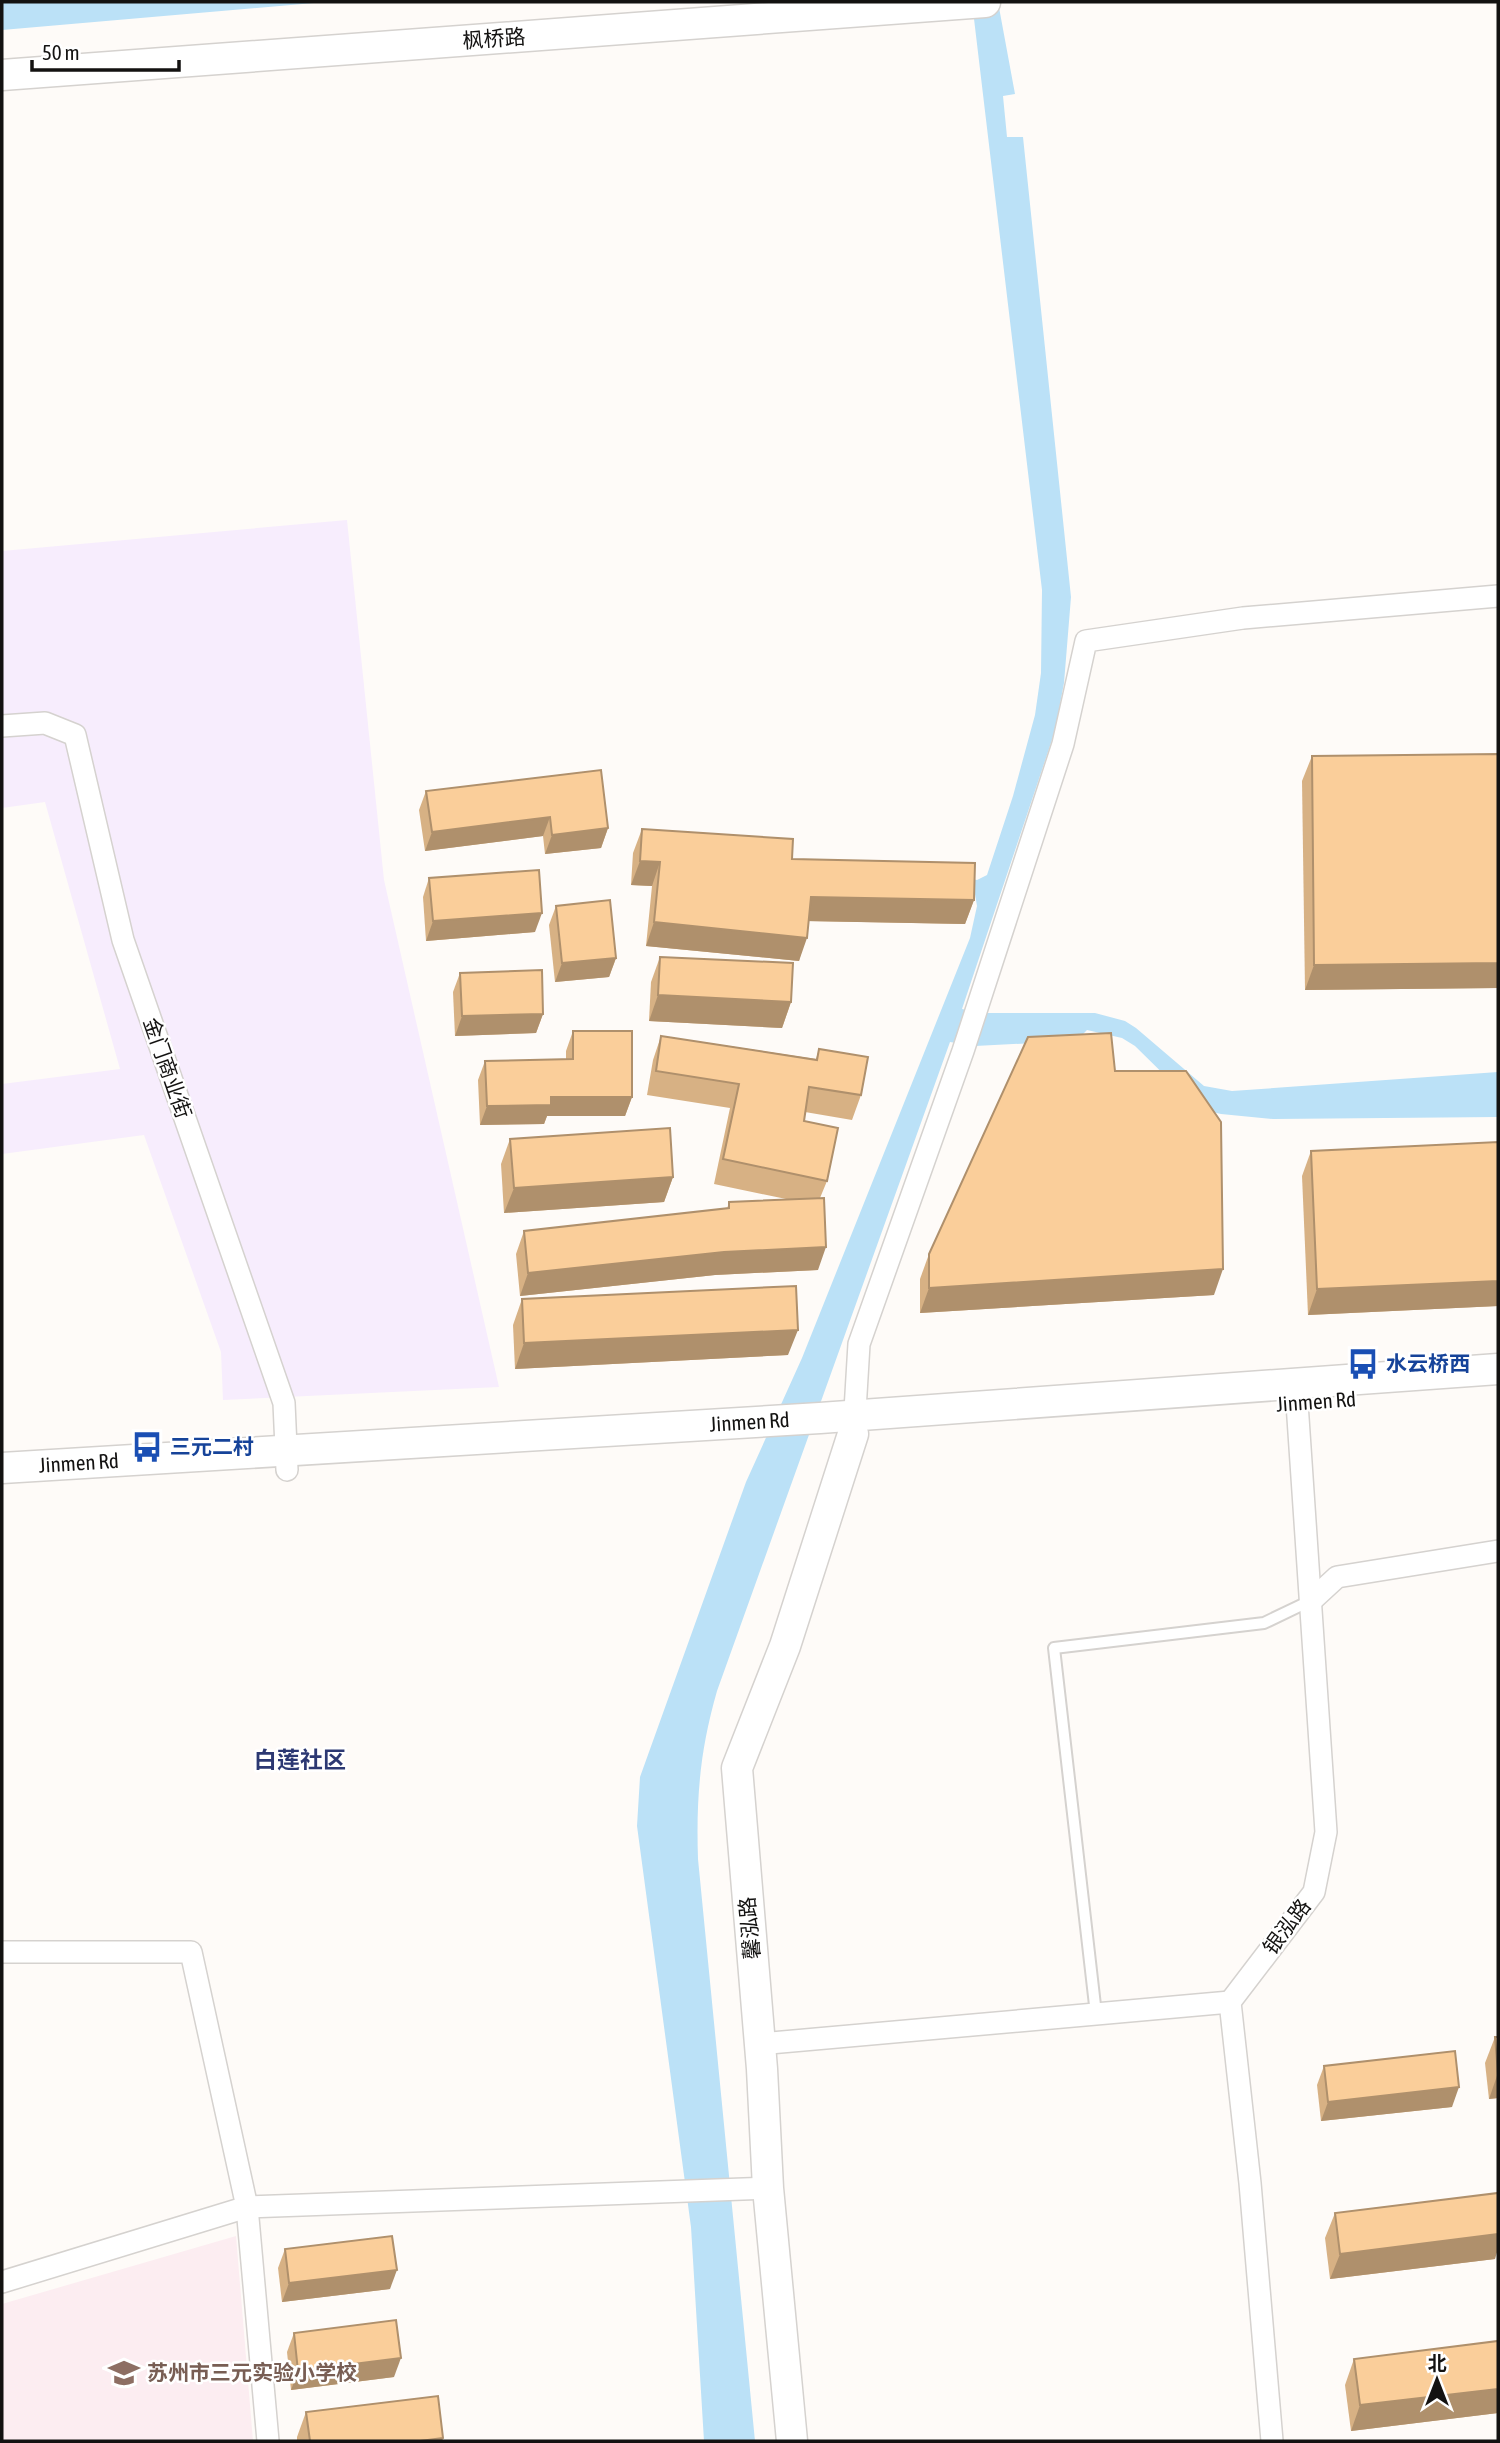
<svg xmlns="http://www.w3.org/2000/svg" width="1500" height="2443" font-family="'Asap Condensed','Noto Sans SC',sans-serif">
  <rect width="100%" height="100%" fill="#fefbf8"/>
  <path fill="#f7edfd" d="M 347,520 L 384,880 L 499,1387 L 223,1400 L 221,1352 L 144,1135 L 2,1154 L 2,1084 L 120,1069 L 45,802 L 2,808 L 2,551 Z"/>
  <path fill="#fcedf1" d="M 236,2236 L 253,2441 L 2,2441 L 2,2304 Z"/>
  <g fill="#bbe1f7">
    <path d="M 2,2 L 325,2 L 2,30 Z"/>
    <path d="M 972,2 L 998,2 L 1015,94 L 1003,96 L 1007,137 L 1023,137 L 1071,597 L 1064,683 L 1055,731 L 962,1009 L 982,1013 L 1095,1013 L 1125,1021 L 1136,1028 L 1204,1086 L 1232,1091 L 1498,1072 L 1498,1117 L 1273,1119 L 1221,1114 L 1199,1109 L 1135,1046 L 1122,1038 L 1087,1030 L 1076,1041 L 975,1046 L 950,1042 L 717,1691 C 700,1750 696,1798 698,1859 L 755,2441 L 704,2441 L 691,2227 L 637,1826 L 640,1777 L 746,1482 L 802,1358 L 970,938 L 977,906 L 974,888 L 906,865 L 977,880 L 987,875 L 1013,796 L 1035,715 L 1041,673 L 1042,590 Z"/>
  </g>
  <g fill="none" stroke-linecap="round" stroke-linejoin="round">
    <defs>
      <path id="lane" d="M 1096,2014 L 1054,1648 L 1264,1623 L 1312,1600"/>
      <g id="street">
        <path d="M 2,726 L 45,723 L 75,735 L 123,940 L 284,1403 L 287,1470"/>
        <path d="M 854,1427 L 859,1344 L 963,1051 L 1063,744 L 1086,641 L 1243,618 L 1498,596"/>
        <path d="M 1312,1600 L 1337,1577 L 1498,1551"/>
        <path d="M 2,1952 L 191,1952 L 247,2207 L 268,2441"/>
        <path d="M 760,2044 L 1230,2002"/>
        <path d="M 2,2282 L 247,2207 L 768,2188"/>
        <path d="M 1272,2441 L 1250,2183 L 1230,2002 L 1314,1892 L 1326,1832 L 1297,1403"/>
      </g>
      <g id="secondary">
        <path d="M 2,75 L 985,2"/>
        <path id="s1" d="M 2,1468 L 820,1418 L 1498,1369"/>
        <path d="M 792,2441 L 768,2188 L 762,2069 L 737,1768 L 785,1646 L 853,1434"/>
      </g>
    </defs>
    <use href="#lane" stroke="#d5d2cf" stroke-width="14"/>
    <use href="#street" stroke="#d5d2cf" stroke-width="24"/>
    <use href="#secondary" stroke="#d5d2cf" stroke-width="33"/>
    <use href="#lane" stroke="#fff" stroke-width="10"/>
    <use href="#street" stroke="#fff" stroke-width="21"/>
    <use href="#secondary" stroke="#fff" stroke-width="30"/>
  </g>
  <g fill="#d7b184">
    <path d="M 1498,754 L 1498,988 L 1305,990 L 1302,781 L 1312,756 Z"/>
    <path d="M 426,791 L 608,828 L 601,848 L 545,854 L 543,836 L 425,851 L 419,810 Z"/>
    <path d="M 642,829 L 792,859 L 974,900 L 965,924 L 809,921 L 799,961 L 646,946 L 652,886 L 631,885 L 633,853 Z"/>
    <path d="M 429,878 L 535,932 L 426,941 L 423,897 Z"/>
    <path d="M 556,906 L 616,958 L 609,977 L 555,982 L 549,925 Z"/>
    <path d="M 660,957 L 791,1002 L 782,1028 L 649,1021 L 651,982 Z"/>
    <path d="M 460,973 L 543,1014 L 536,1033 L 455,1036 L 453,992 Z"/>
    <path d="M 573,1031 L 632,1097 L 625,1116 L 547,1116 L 544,1124 L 480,1125 L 478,1080 L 485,1061 L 566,1059 L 566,1051 Z"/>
    <path d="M 661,1036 L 816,1059 L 819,1049 L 861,1095 L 852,1120 L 805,1112 L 804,1121 L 827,1181 L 820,1198 L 818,1270 L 715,1275 L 520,1296 L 516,1254 L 524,1231 L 727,1209 L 729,1202 L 791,1200 L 714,1184 L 730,1108 L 647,1095 L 653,1060 Z"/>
    <path d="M 1115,1071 L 1214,1295 L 920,1313 L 920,1279 L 929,1254 Z"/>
    <path d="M 510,1139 L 673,1177 L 664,1202 L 504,1213 L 501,1164 Z"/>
    <path d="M 1498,1142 L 1498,1306 L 1308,1315 L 1302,1176 L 1311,1151 Z"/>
    <path d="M 522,1299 L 788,1355 L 515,1369 L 513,1325 Z"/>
    <path d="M 1495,2037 L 1498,2037 L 1498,2098 L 1489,2099 L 1485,2063 Z"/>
    <path d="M 1324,2066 L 1452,2107 L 1321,2121 L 1317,2085 Z"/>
    <path d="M 1335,2213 L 1495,2259 L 1330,2279 L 1325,2238 Z"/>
    <path d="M 285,2249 L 390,2289 L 282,2302 L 278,2268 Z"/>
    <path d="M 294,2333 L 394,2377 L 291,2390 L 287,2352 Z"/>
    <path d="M 1498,2341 L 1498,2413 L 1351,2431 L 1345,2385 L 1354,2359 Z"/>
    <path d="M 306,2412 L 443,2438 L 442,2441 L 297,2441 L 297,2437 Z"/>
  </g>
  <g fill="#af906c">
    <path d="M 550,817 L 543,836 L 425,851 L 432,832 Z"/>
    <path d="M 608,828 L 601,848 L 545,854 L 552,835 Z"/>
    <path d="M 640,861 L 660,862 L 652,886 L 631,885 Z"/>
    <path d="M 811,897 L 974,900 L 965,924 L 803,921 Z"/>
    <path d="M 542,913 L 535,932 L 426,941 L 433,921 Z"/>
    <path d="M 654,922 L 807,938 L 799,961 L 646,946 Z"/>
    <path d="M 616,958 L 609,977 L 555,982 L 562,963 Z"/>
    <path d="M 1498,963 L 1498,988 L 1305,990 L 1314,965 Z"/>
    <path d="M 658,995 L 791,1002 L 782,1028 L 649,1021 Z"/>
    <path d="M 543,1014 L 536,1033 L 455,1036 L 462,1016 Z"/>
    <path d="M 551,1097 L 632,1097 L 625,1116 L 547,1116 L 544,1124 L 480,1125 L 487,1106 Z"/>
    <path d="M 673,1177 L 664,1202 L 504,1213 L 514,1188 Z"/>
    <path d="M 826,1247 L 818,1270 L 715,1275 L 520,1296 L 528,1273 L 724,1252 Z"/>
    <path d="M 1223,1269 L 1214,1295 L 920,1313 L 929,1288 Z"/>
    <path d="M 1498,1281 L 1498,1306 L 1308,1315 L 1317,1289 Z"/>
    <path d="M 798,1330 L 788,1355 L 515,1369 L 524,1343 Z"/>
    <path d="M 1498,2073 L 1498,2098 L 1489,2099 Z"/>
    <path d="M 1459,2087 L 1452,2107 L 1321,2121 L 1328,2102 Z"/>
    <path d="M 1498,2234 L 1498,2249 L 1495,2259 L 1330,2279 L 1340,2254 Z"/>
    <path d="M 397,2270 L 390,2289 L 282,2302 L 289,2283 Z"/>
    <path d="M 401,2358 L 394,2377 L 291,2390 L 298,2371 Z"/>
    <path d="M 1498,2389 L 1498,2413 L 1351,2431 L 1360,2405 Z"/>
    <path d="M 443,2438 L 442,2441 L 420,2441 Z"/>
  </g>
  <g fill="#face9a" stroke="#af906c" stroke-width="2">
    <path d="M 1498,754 L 1498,963 L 1314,965 L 1312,756 Z"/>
    <path d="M 601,770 L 608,828 L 552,835 L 550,817 L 432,832 L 426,791 Z"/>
    <path d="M 642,829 L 793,839 L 792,859 L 975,863 L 974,900 L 811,897 L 807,938 L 654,922 L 660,862 L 640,861 Z"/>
    <path d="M 539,870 L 542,913 L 433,921 L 429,878 Z"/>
    <path d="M 610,900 L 616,958 L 562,963 L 556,906 Z"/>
    <path d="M 660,957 L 793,963 L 791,1002 L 658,995 Z"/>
    <path d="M 542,970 L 543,1014 L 462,1016 L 460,973 Z"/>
    <path d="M 573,1031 L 632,1031 L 632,1097 L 551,1097 L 551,1105 L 487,1106 L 485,1061 L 573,1059 Z"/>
    <path d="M 1111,1033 L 1115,1071 L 1186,1071 L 1221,1122 L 1223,1269 L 929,1288 L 929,1254 L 1028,1037 Z"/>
    <path d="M 661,1036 L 817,1060 L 819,1049 L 868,1057 L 861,1095 L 809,1087 L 804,1121 L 838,1128 L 827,1181 L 723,1159 L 739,1084 L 656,1071 Z"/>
    <path d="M 670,1128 L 673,1177 L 514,1188 L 510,1139 Z"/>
    <path d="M 1498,1142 L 1498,1281 L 1317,1289 L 1311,1151 Z"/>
    <path d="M 824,1198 L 826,1247 L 724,1252 L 528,1273 L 524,1231 L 729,1208 L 729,1202 Z"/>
    <path d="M 796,1286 L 798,1330 L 524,1343 L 522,1299 Z"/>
    <path d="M 1495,2037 L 1498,2037 L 1498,2073 Z"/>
    <path d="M 1455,2051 L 1459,2087 L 1328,2102 L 1324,2066 Z"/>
    <path d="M 1498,2193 L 1498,2234 L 1340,2254 L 1335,2213 Z"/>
    <path d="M 392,2236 L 397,2270 L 289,2283 L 285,2249 Z"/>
    <path d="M 396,2320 L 401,2358 L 298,2371 L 294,2333 Z"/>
    <path d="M 1498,2341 L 1498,2389 L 1360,2405 L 1354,2359 Z"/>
    <path d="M 438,2396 L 443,2438 L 420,2441 L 310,2441 L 306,2412 Z"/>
  </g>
  <defs>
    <symbol id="bus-bare" viewBox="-9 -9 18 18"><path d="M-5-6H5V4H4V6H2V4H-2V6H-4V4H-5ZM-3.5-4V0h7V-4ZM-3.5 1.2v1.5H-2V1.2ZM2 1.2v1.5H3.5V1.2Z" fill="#1a4fb4" stroke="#fff" stroke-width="2.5" paint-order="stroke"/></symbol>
    <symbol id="school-bare" viewBox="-9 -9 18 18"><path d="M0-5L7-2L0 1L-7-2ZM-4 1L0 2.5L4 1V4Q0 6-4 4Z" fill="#8d6e63" stroke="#fff" stroke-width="2.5" paint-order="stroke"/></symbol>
  </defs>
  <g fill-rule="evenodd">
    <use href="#bus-bare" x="1341" y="1342" width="44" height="44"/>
    <use href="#bus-bare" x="125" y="1425" width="44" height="44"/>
    <use href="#school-bare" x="102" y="2351" width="44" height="44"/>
  </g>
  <g text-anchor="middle" stroke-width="5" stroke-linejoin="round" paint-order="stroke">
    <g font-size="21" fill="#131211" stroke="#fff">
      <text transform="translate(494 39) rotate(-4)" y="7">枫桥路</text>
      <text transform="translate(167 1068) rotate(71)" y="7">金门商业街</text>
      <text transform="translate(1316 1402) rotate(-4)" y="7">Jinmen Rd</text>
      <text dy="7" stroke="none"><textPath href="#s1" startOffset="749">Jinmen Rd</textPath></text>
      <text dy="7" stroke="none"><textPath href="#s1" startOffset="77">Jinmen Rd</textPath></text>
      <text transform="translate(1287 1927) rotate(-53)" y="7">银泓路</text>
      <text transform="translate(750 1928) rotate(-95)" y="7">馨泓路</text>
    </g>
    <g font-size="21" font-weight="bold" fill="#164399" stroke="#fff" text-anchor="start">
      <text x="1386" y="1371">水云桥西</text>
      <text x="170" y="1454">三元二村</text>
    </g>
    <g font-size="21" font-weight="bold" fill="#785e54" stroke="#fff" text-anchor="start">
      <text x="147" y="2380">苏州市三元实验小学校</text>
    </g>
    <g font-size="23" font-weight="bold" fill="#2c3872" stroke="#fff">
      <text x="300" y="1768">白莲社区</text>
    </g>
  </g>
  <rect width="1500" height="2443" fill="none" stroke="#131211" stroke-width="7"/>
  <g transform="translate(1437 2380)" stroke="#ffffff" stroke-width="5" paint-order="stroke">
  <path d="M0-5L12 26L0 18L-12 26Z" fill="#131211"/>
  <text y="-10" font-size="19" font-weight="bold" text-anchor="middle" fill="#131211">北</text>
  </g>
  <path d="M32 60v10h147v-10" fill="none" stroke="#131211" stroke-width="3.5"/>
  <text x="42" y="60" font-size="21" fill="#131211" stroke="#ffffff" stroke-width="5" paint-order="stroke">50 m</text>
</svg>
